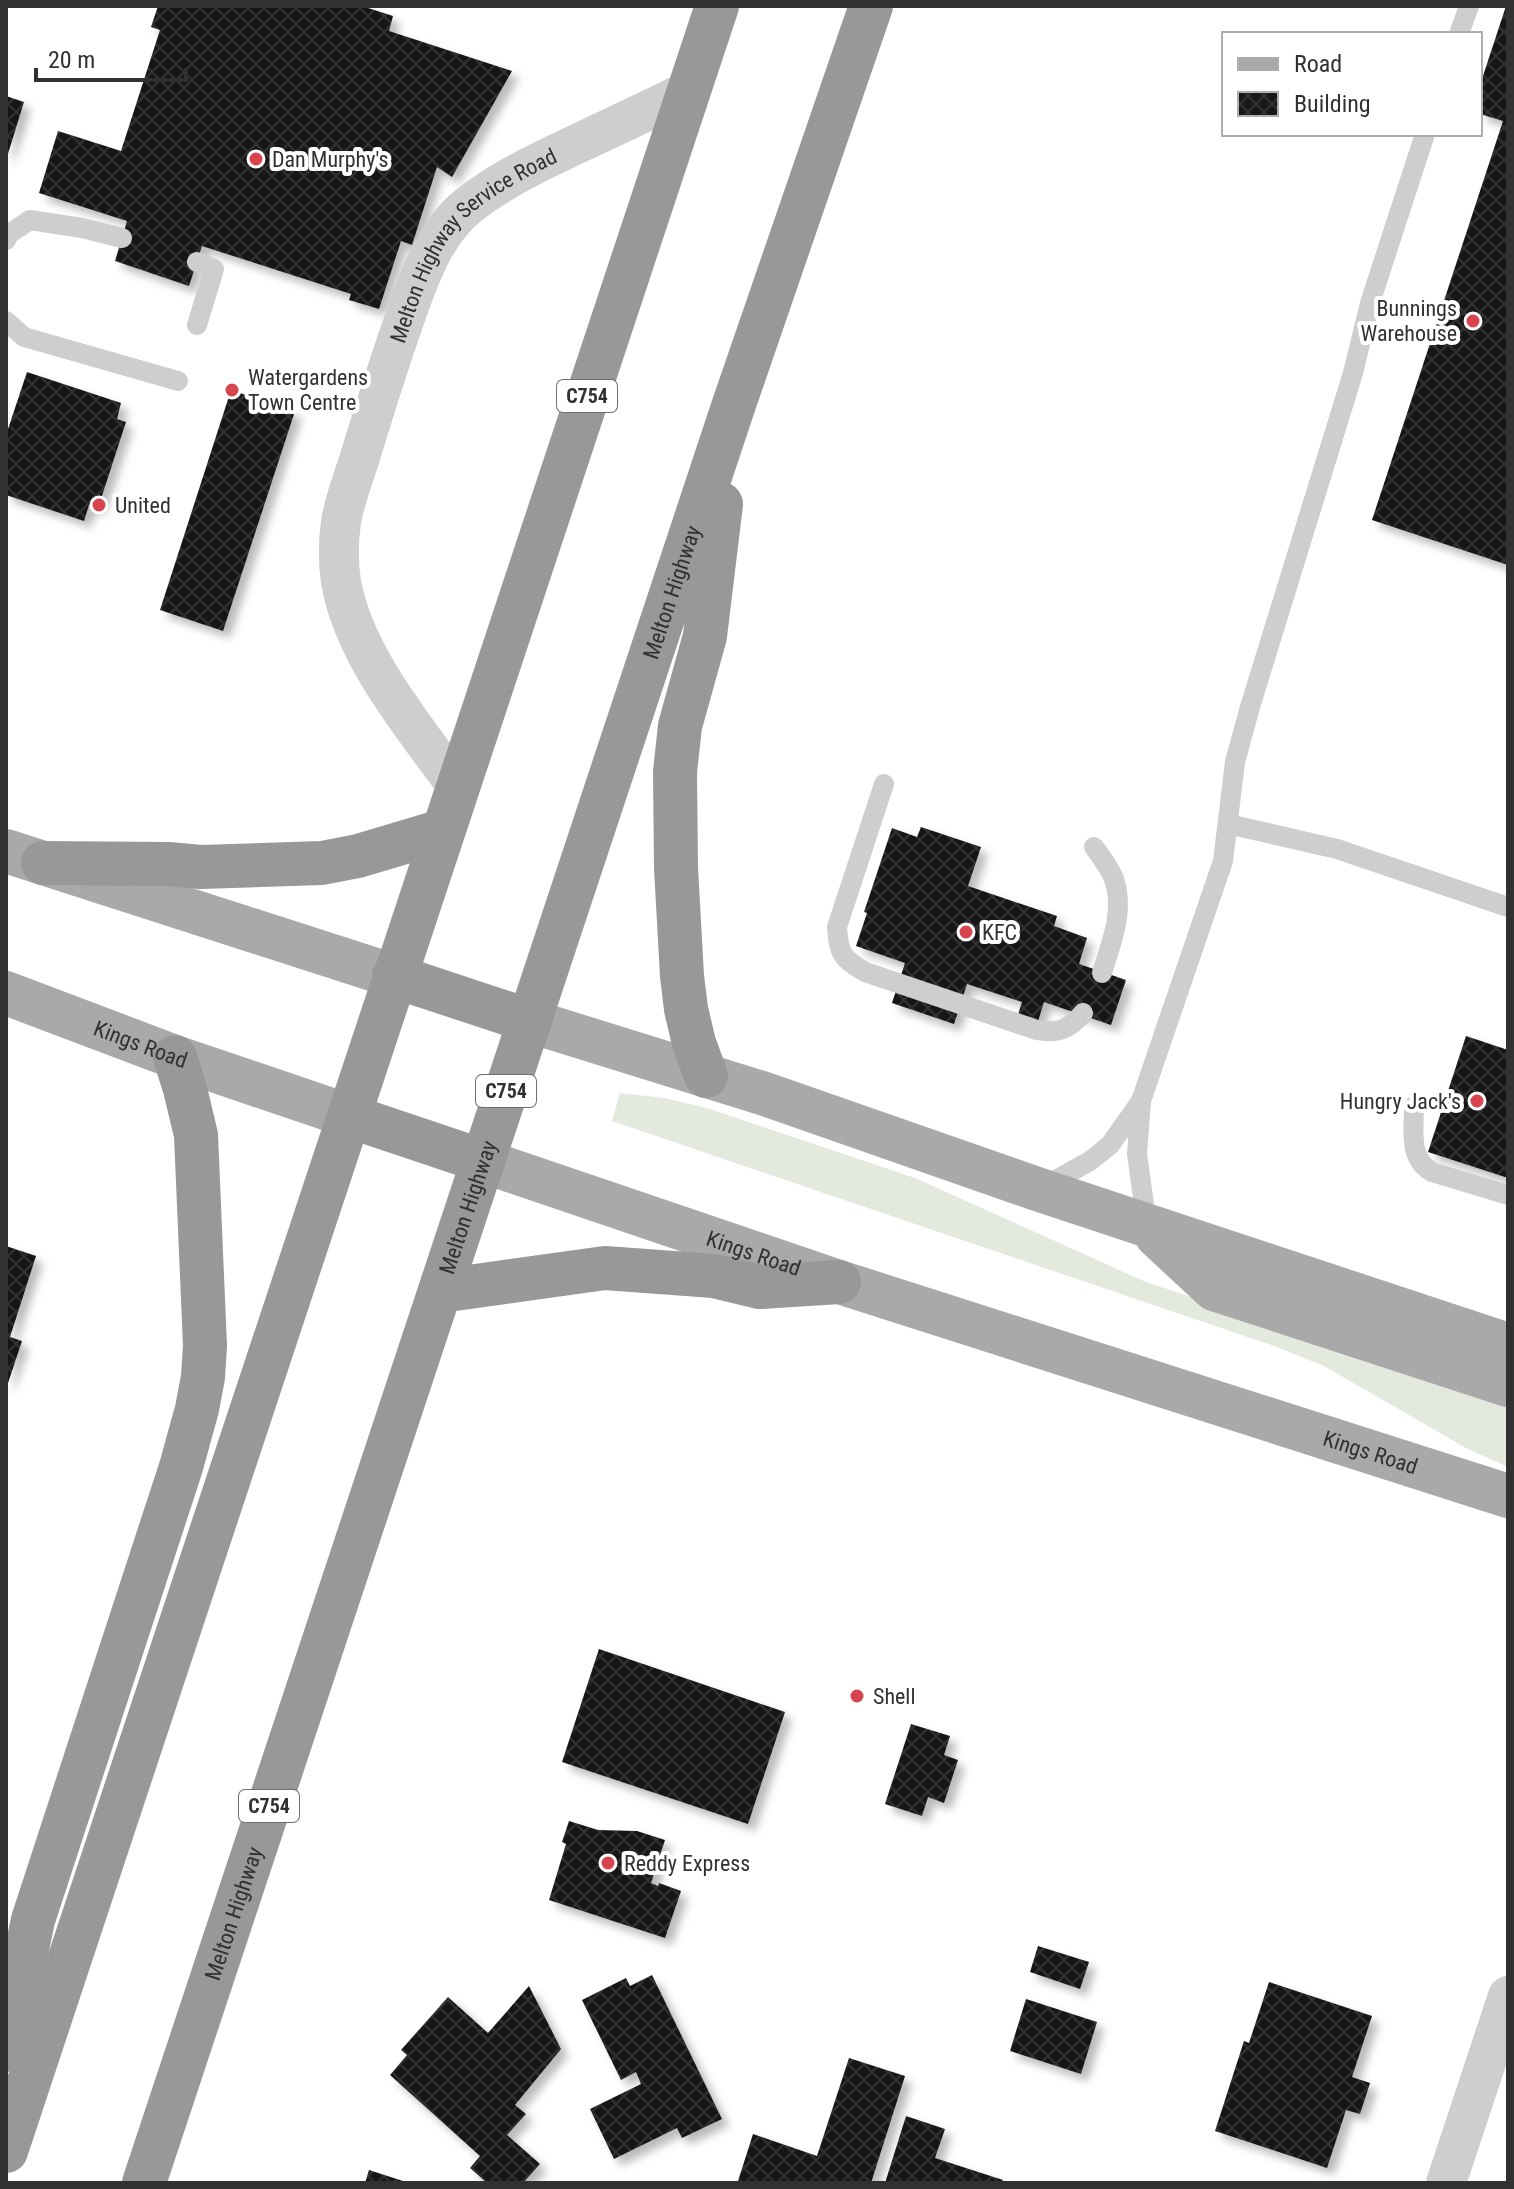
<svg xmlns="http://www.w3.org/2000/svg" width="1514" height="2189" font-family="'Roboto Condensed',sans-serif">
  <defs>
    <pattern id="building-cross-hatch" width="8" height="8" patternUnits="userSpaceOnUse" patternTransform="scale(2)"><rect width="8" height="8" fill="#181818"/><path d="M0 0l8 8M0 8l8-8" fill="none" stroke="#313131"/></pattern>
    <filter id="shadow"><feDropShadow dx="7" dy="7" stdDeviation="4" flood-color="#0004"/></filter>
  </defs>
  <rect width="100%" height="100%" fill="#fff"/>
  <path fill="#e4e9dd" d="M 620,1093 L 664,1098 L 707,1108 L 915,1178 L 1146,1282 L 1508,1401 L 1508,1467 L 1466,1448 L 1324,1366 L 1274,1346 L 612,1121 Z"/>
  <g fill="url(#building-cross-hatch)" filter="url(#shadow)">
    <path d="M 158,6 L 362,6 L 393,16 L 389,31 L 512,71 L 452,177 L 437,167 L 412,245 L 401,241 L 379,309 L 349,300 L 351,294 L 202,246 L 189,286 L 115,261 L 127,221 L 39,193 L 58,131 L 121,151 L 160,30 L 151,27 Z"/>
    <path d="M 1506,6 L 1508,6 L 1508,565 L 1372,520 L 1503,121 L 1480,114 L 1480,85 Z"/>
    <path d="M 6,96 L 24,102 L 7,157 L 6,157 Z"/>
    <path d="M 27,372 L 121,403 L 117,419 L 126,422 L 98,508 L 89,505 L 84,521 L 6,495 L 6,435 Z"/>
    <path d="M 231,390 L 295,411 L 223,631 L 160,610 Z"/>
    <path d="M 921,827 L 981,847 L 968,886 L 1057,916 L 1054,926 L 1087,938 L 1079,964 L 1126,980 L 1111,1025 L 1044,1002 L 1036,1028 L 1016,1021 L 1022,1002 L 967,984 L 954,1024 L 892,1003 L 905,963 L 856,946 L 867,913 L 864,912 L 892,828 L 917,837 Z"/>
    <path d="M 1466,1036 L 1508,1050 L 1508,1178 L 1428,1152 Z"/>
    <path d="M 6,1246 L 36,1256 L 10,1337 L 22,1341 L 7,1386 Z"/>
    <path d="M 599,1649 L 785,1712 L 748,1824 L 562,1762 Z"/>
    <path d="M 911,1724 L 950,1736 L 944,1755 L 958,1760 L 944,1803 L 928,1797 L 922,1816 L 885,1804 Z"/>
    <path d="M 569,1821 L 598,1830 L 637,1831 L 665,1840 L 651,1883 L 658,1886 L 659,1883 L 681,1891 L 665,1938 L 549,1900 L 566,1844 L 562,1842 Z"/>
    <path d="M 1038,1946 L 1089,1962 L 1080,1989 L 1030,1972 Z"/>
    <path d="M 652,1975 L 722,2119 L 682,2138 L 677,2128 L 614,2159 L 590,2109 L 641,2084 L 636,2072 L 621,2080 L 582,2000 L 626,1978 L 630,1986 Z"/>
    <path d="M 1269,1982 L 1372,2016 L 1352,2077 L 1370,2083 L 1360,2114 L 1346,2110 L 1327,2168 L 1215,2131 L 1244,2041 L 1249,2043 Z"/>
    <path d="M 529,1986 L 561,2049 L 515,2105 L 526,2114 L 507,2135 L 540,2164 L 523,2183 L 487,2183 L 470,2168 L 480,2156 L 390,2075 L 407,2055 L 401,2050 L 448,1997 L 488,2033 Z"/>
    <path d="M 1026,1999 L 1097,2022 L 1081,2074 L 1010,2051 Z"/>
    <path d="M 849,2058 L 905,2076 L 871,2183 L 743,2183 L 738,2181 L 753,2134 L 817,2156 Z"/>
    <path d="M 906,2116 L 945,2129 L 935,2158 L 1003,2180 L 1002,2183 L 885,2183 Z"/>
    <path d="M 369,2170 L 406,2182 L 406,2183 L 365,2183 Z"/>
  </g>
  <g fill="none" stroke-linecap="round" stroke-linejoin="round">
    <g stroke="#cecece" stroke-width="20">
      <path d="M 1459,34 L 1469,6"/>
      <path d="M 6,240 L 9,234 L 30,220 L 82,228 L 122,238"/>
      <path d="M 197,262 L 214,269 L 197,325"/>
      <path d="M 6,321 L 24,337 L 178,381"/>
      <path d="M 884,784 L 837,927 C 839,955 842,958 865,972 L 1037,1030 C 1058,1034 1070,1029 1083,1013"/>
      <path d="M 1228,824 L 1337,849 L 1508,907"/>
      <path d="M 1094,847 C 1101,857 1110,868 1114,879 C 1125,911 1111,943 1102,973"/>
      <path d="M 1414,1106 C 1414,1131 1408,1158 1432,1172 L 1508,1195"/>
      <path d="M 1045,1186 L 1090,1161 L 1110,1145 L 1141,1101"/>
      <path d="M 1147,1226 L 1137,1154 L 1141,1101 L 1223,861 L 1235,762 L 1250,707 L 1353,373 L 1370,303 L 1425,134"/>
    </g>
    <g stroke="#cecece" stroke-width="40">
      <path id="s1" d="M 457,786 C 414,727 354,656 341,582 C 338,562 338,543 341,522 C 345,497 356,472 363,447 C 375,408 387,370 400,332 C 415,289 431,235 469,205 C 502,179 541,161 579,143 C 615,126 652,109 688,91"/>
      <path d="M 1446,2183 L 1508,1996"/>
    </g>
    <g stroke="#a9a9a9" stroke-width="44">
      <path d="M 6,851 L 394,976"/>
      <path id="s2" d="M 6,993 L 175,1057 L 349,1116"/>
      <path d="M 530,1021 L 765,1094 L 1037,1189 L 1508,1345"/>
      <path id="s3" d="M 483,1161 L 839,1282 L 1508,1496"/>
      <path d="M 1157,1236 L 1214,1289 L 1508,1385"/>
    </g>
    <g stroke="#989898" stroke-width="44">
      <path d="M 43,863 L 168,864 L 201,867 L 322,863 L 358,856 L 442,831"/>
      <path d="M 394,976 L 530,1021"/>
      <path d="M 706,1076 L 694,1043 L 686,1009 L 682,976 L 676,868 L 675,772 L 680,726 L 705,636 L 721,504"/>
      <path d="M 349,1116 L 483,1161"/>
      <path d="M 440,1291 L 605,1268 L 714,1276 L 760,1287 L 839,1282"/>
      <path d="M 6,2050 L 33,1920 L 181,1467 L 197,1409 L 203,1377 L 205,1346 L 196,1135 L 185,1089 L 175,1057"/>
      <path d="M 6,2151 L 717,6"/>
      <path id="s4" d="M 144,2183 L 732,410 L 871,6"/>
    </g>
  </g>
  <g fill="#d7444e" stroke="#fff" stroke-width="3">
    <circle cx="256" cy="159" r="8"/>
    <circle cx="1473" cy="321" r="8"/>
    <circle cx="232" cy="390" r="8"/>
    <circle cx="99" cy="505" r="8"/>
    <circle cx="966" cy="932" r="8"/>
    <circle cx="1477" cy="1101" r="8"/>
    <circle cx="857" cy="1696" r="8"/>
    <circle cx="608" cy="1863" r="8"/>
  </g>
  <g text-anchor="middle" stroke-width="8" stroke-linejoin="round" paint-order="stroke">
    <g fill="#fff" stroke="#6f6f6f" stroke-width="2">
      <rect x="557" y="380" width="60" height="32" rx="6"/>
      <rect x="476" y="1075" width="60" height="32" rx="6"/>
      <rect x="239" y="1790" width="60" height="32" rx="6"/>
    </g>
    <g font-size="20" font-weight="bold" fill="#313131">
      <text x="587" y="403">C754</text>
      <text x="506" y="1098">C754</text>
      <text x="269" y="1813">C754</text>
    </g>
    <g font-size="22" fill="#313131" stroke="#fff" text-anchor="start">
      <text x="272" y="167">Dan Murphy's</text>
      <text x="1457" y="316" text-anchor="end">Bunnings<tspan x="1457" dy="25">Warehouse</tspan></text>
      <text x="248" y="385">Watergardens<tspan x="248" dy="25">Town Centre</tspan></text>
      <text x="115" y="513">United</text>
      <text x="982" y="940">KFC</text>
      <text x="1461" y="1109" text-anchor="end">Hungry Jack's</text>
      <text x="873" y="1704">Shell</text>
      <text x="624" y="1871">Reddy Express</text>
    </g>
    <g font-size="22" fill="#313131" stroke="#fff">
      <text dy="8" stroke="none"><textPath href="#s1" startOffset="614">Melton Highway Service Road</textPath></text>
      <text dy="8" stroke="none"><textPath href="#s4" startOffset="1676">Melton Highway</textPath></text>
      <text dy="8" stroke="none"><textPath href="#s2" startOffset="144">Kings Road</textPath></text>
      <text dy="8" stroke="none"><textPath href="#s4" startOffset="1028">Melton Highway</textPath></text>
      <text dy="8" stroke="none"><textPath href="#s3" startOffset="286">Kings Road</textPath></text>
      <text dy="8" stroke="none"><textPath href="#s3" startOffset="934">Kings Road</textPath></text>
      <text dy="8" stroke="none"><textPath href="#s4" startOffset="284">Melton Highway</textPath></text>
    </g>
  </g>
  <rect width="1514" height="2189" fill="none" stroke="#313131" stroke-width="16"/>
  <rect x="1222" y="32" width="260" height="104" fill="#ffffff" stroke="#adadad" stroke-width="2"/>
  <rect x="1238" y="58" width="40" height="12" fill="#a9a9a9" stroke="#adadad" stroke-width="2"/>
  <text x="1294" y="72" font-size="24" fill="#313131">Road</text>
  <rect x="1238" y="92" width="40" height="24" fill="url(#building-cross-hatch)" stroke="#adadad" stroke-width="2"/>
  <text x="1294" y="112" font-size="24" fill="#313131">Building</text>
  <path d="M36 68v12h150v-12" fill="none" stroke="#313131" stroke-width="4"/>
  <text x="48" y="68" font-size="24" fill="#313131" stroke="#ffffff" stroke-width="6" paint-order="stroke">20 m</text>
</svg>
